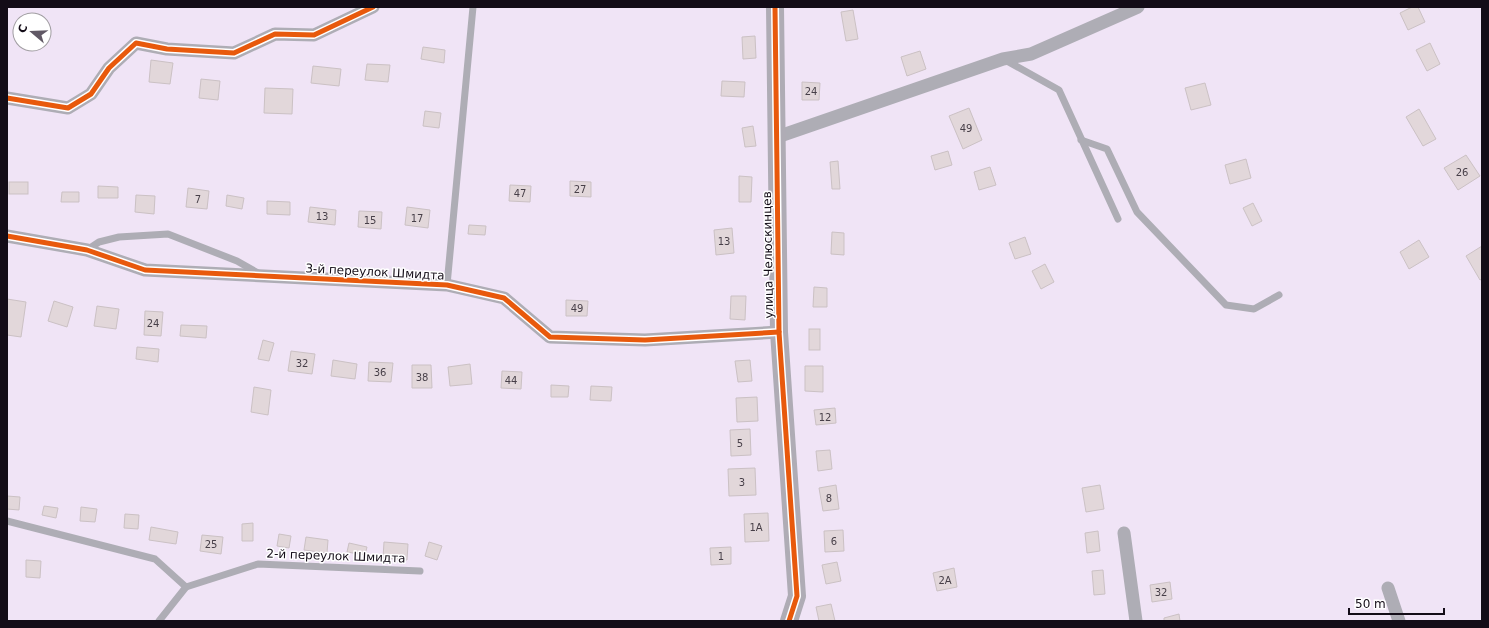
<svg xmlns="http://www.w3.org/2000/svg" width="1489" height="628" font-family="'DejaVu Sans',sans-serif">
  <rect width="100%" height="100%" fill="#f0e4f6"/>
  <g fill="#e2d7da" stroke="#cbc1c4">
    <path d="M 1412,7 L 1418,7 L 1425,22 L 1408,30 L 1400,13 Z"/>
    <path d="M 853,10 L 858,39 L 846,41 L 841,12 Z"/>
    <path d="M 755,36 L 756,58 L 743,59 L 742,37 Z"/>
    <path d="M 1430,43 L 1440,64 L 1427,71 L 1416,50 Z"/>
    <path d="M 423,47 L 445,50 L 444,63 L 421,59 Z"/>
    <path d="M 920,51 L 926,69 L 907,76 L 901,57 Z"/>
    <path d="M 151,60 L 173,63 L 170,84 L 149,82 Z"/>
    <path d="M 367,64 L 390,65 L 388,82 L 365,80 Z"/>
    <path d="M 313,66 L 341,69 L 339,86 L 311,83 Z"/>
    <path d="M 201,79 L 220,81 L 218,100 L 199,98 Z"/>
    <path d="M 722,81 L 745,82 L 744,97 L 721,96 Z"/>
    <path d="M 802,82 L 820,83 L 819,100 L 802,100 Z"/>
    <path d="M 1205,83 L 1211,105 L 1191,110 L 1185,88 Z"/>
    <path d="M 265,88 L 293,89 L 292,114 L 264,113 Z"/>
    <path d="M 969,108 L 982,140 L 963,149 L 949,116 Z"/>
    <path d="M 1419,109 L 1436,139 L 1423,146 L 1406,117 Z"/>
    <path d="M 425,111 L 441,113 L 439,128 L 423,126 Z"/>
    <path d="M 753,126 L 756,146 L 745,147 L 742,128 Z"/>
    <path d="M 948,151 L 952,165 L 935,170 L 931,156 Z"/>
    <path d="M 1466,155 L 1480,176 L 1458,190 L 1444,168 Z"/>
    <path d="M 1246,159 L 1251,178 L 1230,184 L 1225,165 Z"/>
    <path d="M 838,161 L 840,189 L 832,189 L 830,162 Z"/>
    <path d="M 990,167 L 996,185 L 979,190 L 974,172 Z"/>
    <path d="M 739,176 L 752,177 L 751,202 L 739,202 Z"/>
    <path d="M 570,181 L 591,182 L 591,197 L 570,196 Z"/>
    <rect x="9" y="182" width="19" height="12"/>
    <path d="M 510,185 L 531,186 L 530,202 L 509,201 Z"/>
    <path d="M 98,186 L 118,187 L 118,198 L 98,198 Z"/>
    <path d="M 188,188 L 209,191 L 207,209 L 186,207 Z"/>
    <path d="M 62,192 L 79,192 L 79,202 L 61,202 Z"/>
    <path d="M 136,195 L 155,196 L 154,214 L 135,212 Z"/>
    <path d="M 227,195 L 244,198 L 242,209 L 226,206 Z"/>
    <path d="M 267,201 L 290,202 L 290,215 L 267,214 Z"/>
    <path d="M 1253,203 L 1262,221 L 1252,226 L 1243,208 Z"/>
    <path d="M 310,207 L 336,210 L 335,225 L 308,222 Z"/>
    <path d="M 407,207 L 430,210 L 428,228 L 405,225 Z"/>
    <path d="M 359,211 L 382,212 L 381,229 L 358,227 Z"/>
    <path d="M 469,225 L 486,226 L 485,235 L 468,234 Z"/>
    <path d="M 732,228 L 734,253 L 716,255 L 714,230 Z"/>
    <path d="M 832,232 L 844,233 L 844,255 L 831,254 Z"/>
    <path d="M 1025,237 L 1031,254 L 1015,259 L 1009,243 Z"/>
    <path d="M 1419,240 L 1429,257 L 1409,269 L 1400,252 Z"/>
    <path d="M 1482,246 L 1482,279 L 1480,280 L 1466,256 Z"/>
    <path d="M 1045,264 L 1054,282 L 1041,289 L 1032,271 Z"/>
    <path d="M 814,287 L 827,288 L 827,307 L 813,307 Z"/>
    <path d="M 731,296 L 746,296 L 745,320 L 730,319 Z"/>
    <path d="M 7,299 L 26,302 L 21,337 L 7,335 Z"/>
    <path d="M 566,300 L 588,301 L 587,316 L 566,316 Z"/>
    <path d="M 54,301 L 73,307 L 67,327 L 48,321 Z"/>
    <path d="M 97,306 L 119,309 L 116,329 L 94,326 Z"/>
    <path d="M 145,311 L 163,312 L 161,336 L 144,335 Z"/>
    <path d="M 181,325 L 207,326 L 206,338 L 180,336 Z"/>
    <rect x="809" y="329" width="11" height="21"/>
    <path d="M 263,340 L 274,343 L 269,361 L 258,359 Z"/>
    <path d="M 137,347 L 159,349 L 158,362 L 136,359 Z"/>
    <path d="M 291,351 L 315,354 L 312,374 L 288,371 Z"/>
    <path d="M 333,360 L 357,364 L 355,379 L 331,376 Z"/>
    <path d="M 750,360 L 752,381 L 738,382 L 735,361 Z"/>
    <path d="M 369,362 L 393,363 L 391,382 L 368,381 Z"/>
    <path d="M 470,364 L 472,384 L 450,386 L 448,367 Z"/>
    <path d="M 412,365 L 431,365 L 432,388 L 412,388 Z"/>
    <path d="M 805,366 L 823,366 L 823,392 L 805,391 Z"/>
    <path d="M 502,371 L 522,372 L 521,389 L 501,388 Z"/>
    <path d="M 551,385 L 569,386 L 568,397 L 551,397 Z"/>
    <path d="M 591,386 L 612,387 L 611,401 L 590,400 Z"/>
    <path d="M 254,387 L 271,390 L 268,415 L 251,412 Z"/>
    <path d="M 757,397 L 758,421 L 737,422 L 736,398 Z"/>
    <path d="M 835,408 L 836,423 L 816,425 L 814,410 Z"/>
    <path d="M 750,429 L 751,455 L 731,456 L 730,430 Z"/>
    <path d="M 830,450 L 832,469 L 818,471 L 816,451 Z"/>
    <path d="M 755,468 L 756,495 L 729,496 L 728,469 Z"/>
    <path d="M 836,485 L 839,509 L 823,511 L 819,488 Z"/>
    <path d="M 1100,485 L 1104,509 L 1086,512 L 1082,488 Z"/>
    <path d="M 7,496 L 20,497 L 19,510 L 7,509 Z"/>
    <path d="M 44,506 L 58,508 L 56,518 L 42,515 Z"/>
    <path d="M 81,507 L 97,509 L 95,522 L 80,521 Z"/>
    <path d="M 768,513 L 769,541 L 745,542 L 744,514 Z"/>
    <path d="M 125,514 L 139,515 L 138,529 L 124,528 Z"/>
    <path d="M 253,523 L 253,541 L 242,541 L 242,524 Z"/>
    <path d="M 151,527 L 178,532 L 176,544 L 149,540 Z"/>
    <path d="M 843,530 L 844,551 L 825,552 L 824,531 Z"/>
    <path d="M 1098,531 L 1100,551 L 1087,553 L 1085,533 Z"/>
    <path d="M 279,534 L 291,536 L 289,548 L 277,546 Z"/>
    <path d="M 202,535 L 223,537 L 221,554 L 200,551 Z"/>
    <path d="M 306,537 L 328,540 L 327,553 L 304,550 Z"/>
    <path d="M 384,542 L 408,544 L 407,560 L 383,558 Z"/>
    <path d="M 429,542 L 442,546 L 437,560 L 425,556 Z"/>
    <path d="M 349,543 L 367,547 L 365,555 L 347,552 Z"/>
    <path d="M 731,547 L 731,564 L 711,565 L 710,548 Z"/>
    <path d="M 26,560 L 41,561 L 40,578 L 26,577 Z"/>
    <path d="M 837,562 L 841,581 L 826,584 L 822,565 Z"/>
    <path d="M 954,568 L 957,587 L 937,591 L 933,573 Z"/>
    <path d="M 1103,570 L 1105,594 L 1094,595 L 1092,571 Z"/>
    <path d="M 1170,582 L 1172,599 L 1152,602 L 1150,585 Z"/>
    <path d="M 831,604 L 835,621 L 819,621 L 816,607 Z"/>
    <path d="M 1179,614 L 1180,621 L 1164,621 L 1164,618 Z"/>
  </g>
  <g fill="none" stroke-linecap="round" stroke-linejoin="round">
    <g stroke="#aeadb5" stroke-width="7">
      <path d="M 1005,60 L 1059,90 L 1118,219"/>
      <path d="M 1081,140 L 1107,149 L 1137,212 L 1226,305 L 1254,309 L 1279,295"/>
      <path d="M 87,250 L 99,242 L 119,237 L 168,234 L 237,261 L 258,273"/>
      <path d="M 447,285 L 473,7"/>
      <path d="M 7,521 L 155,559 L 186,587 L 258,564 L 420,571"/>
      <path d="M 159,621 L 186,587"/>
    </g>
    <g stroke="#aeadb5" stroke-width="13">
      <path d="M 7,98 L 68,108 L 91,94 L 109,68 L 136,43 L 167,49 L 234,53 L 275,34 L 314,35 L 373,7"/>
      <path d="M 777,137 L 1003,59 L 1031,54 L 1138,7"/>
      <path d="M 7,236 L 87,250 L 145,270 L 447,285 L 504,298 L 550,337 L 645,340 L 779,332"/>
      <path d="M 1124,533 L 1136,621"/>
      <path d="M 1388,588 L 1399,621"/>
    </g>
    <path stroke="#afacb5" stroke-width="18" d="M 775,7 L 779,332 L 797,596 L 789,621"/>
    <defs>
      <g id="cycleway">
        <path d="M 775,7 L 779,332 L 797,596 L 789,621"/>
        <path d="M 7,98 L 68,108 L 91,94 L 109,68 L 136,43 L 167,49 L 234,53 L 275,34 L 314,35 L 373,7"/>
        <path d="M 7,236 L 87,250 L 145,270 L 447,285 L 504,298 L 550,337 L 645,340 L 779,332"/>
      </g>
    </defs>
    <use href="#cycleway" stroke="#fff" stroke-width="8"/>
    <use href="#cycleway" stroke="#e8590c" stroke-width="5"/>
  </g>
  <g text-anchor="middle" stroke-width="3" stroke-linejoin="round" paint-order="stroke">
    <g font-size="10" fill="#473f48">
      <text x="811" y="95">24</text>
      <text x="966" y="132">49</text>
      <text x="1462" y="176">26</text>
      <text x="580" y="193">27</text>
      <text x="520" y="197">47</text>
      <text x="198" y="203">7</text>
      <text x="322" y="220">13</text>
      <text x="417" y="222">17</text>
      <text x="370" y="224">15</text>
      <text x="724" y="245">13</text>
      <text x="577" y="312">49</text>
      <text x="153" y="327">24</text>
      <text x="302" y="367">32</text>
      <text x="380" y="376">36</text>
      <text x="422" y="381">38</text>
      <text x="511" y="384">44</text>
      <text x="825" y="421">12</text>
      <text x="740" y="447">5</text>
      <text x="742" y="486">3</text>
      <text x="829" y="502">8</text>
      <text x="756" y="531">1А</text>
      <text x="834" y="545">6</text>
      <text x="211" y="548">25</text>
      <text x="721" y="560">1</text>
      <text x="945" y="584">2А</text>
      <text x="1161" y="596">32</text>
    </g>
    <g font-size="12" fill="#130c17" stroke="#fff">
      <text transform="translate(768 255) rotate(-91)" y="4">улица Челюскинцев</text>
      <text transform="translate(375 272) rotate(3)" y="4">3-й переулок Шмидта</text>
      <text transform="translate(336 556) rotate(2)" y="4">2-й переулок Шмидта</text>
    </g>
  </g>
  <rect width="1489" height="628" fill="none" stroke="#130c17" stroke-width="16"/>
  <g transform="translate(32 32) rotate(289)"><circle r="19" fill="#ffffff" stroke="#a19ea2"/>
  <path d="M0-3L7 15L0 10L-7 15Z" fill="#605865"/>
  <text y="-6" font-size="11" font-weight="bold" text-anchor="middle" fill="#130c17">С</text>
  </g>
  <path d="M1349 608v6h95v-6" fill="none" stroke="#130c17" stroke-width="2"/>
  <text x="1355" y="608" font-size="12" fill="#130c17" stroke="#ffffff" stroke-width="3" paint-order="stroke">50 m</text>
</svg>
